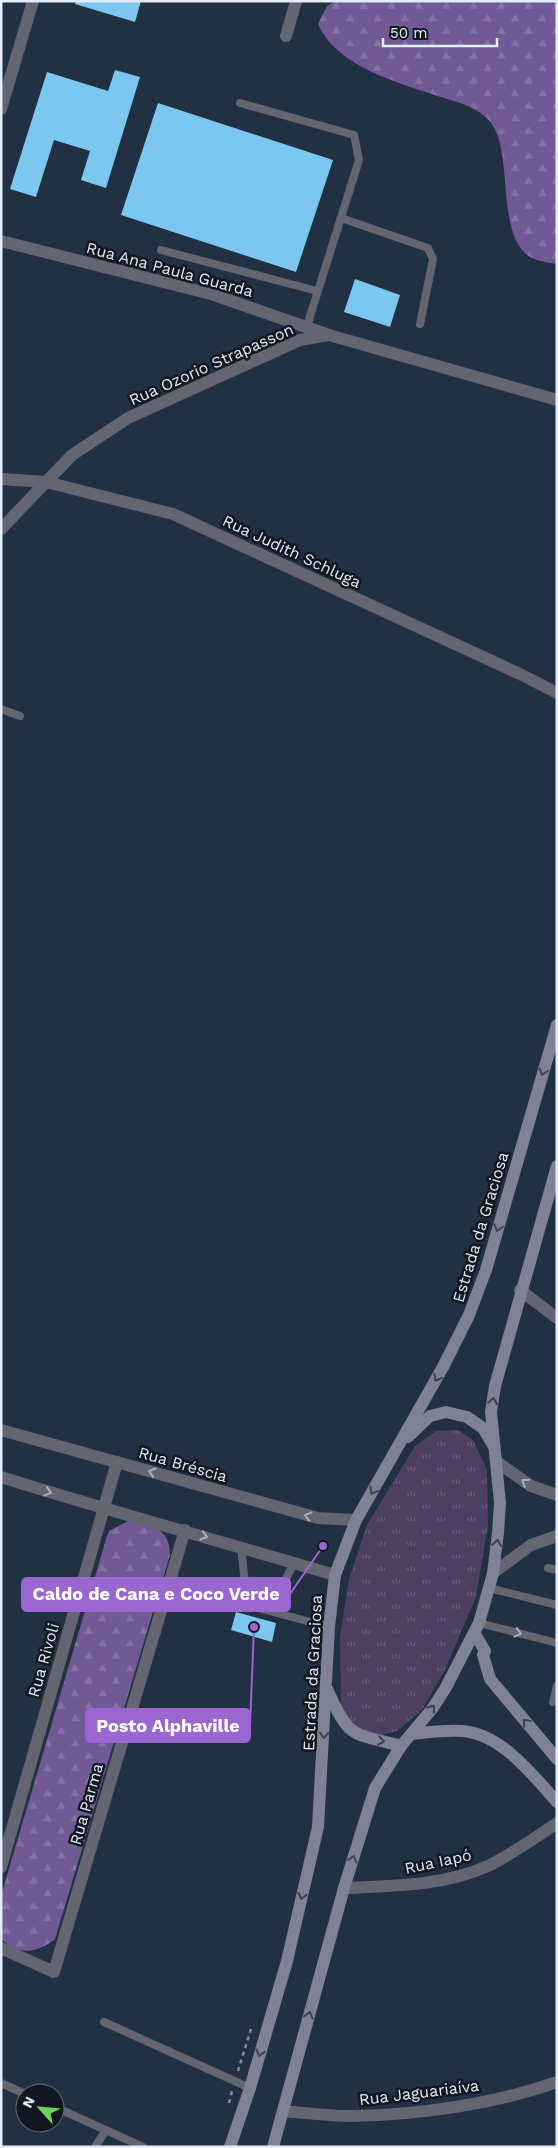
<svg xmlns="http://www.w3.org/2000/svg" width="558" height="2148" font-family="'Work Sans',sans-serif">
  <defs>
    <pattern id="grass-tufts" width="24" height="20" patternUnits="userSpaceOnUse" patternTransform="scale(1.25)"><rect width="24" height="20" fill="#4c3f62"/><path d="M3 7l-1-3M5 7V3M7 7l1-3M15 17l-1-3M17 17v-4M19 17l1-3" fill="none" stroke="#665b79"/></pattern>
    <pattern id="forest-firs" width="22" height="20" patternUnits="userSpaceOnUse" patternTransform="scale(1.25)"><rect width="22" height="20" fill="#705994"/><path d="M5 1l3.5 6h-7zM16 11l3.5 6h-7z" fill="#8471a4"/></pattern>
  </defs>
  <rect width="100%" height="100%" fill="#213043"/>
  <path fill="url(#grass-tufts)" d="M 458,1430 L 473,1440 L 487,1470 L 488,1525 L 476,1597 L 445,1670 L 422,1710 L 397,1731 L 376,1736 L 355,1728 L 341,1708 L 340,1637 L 349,1579 L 367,1525 L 415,1446 L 436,1431 Z"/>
  <g fill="url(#forest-firs)">
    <path d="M 336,1 L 557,1 L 557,264 C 546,262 533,261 525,253 C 497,227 513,152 491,123 C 480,108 458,102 441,97 C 399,83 337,67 318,24 L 327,6 Z"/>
    <path d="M 128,1521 C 151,1525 170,1528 170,1555 L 55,1939 C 38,1953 19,1956 1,1939 L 1,1896 L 107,1536 L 109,1531 Z"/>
  </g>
  <g fill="#7bc7ef">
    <path d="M 76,1 L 141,1 L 135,22 L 75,4 Z"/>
    <path d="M 115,70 L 140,77 L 106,188 L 81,180 L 90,151 L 54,140 L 36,197 L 10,189 L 47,72 L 108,91 Z"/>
    <path d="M 158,103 L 333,160 L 296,272 L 121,215 Z"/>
    <path d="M 355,279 L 400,295 L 390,327 L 344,312 Z"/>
    <path d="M 236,1612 L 276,1623 L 272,1642 L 231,1630 Z"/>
  </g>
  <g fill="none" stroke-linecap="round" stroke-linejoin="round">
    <g stroke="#838f9f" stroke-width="2.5" stroke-dasharray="4 4" stroke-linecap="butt">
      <path d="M 238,2071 L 251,2029"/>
      <path d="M 229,2103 L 232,2091"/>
    </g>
    <g stroke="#636570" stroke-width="8">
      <path d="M 240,103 L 354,135 L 359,160 L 307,326"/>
      <path d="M 341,218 L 428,248 L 433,259 L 420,324"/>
      <path d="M 161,250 L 317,291"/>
      <path d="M 1,709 L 20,716"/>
      <path d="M 241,1547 L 245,1583 L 279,1592 L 294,1563"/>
      <path d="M 548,1568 L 557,1570"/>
      <path d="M 263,1588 L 262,1609 L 329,1627"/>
      <path d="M 489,1588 L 557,1605"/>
      <path d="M 479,1623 L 557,1643"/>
      <path d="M 553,1702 L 557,1686"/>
      <path d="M 104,2022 L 250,2088"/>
      <path d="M 1,2083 L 25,2094"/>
      <path d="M 55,2107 L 143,2147"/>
      <path d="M 95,2147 L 106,2130"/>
    </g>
    <g stroke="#636570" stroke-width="12">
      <path d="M 286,36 L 296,1"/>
      <path d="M 1,109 L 33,1"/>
      <path d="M 1,241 L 211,294 L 329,335 L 557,400"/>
      <path d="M 1,479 L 46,482 L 173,514 L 522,675 L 557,693"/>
      <path d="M 1,529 L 72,455 L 128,418 L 300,340 L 329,335"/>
      <path d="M 520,1290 L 557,1318"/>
      <path d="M 1,1430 L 318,1518 L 356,1520"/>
      <path d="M 497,1462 L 531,1486 L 557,1495"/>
      <path d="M 1,1477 C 112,1512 224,1542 335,1575"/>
      <path d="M 493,1573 L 531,1545 L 557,1536"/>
      <path d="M 1,1867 L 117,1462"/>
      <path d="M 344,1888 C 391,1886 444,1886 488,1866 C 512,1854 535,1838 557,1823"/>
      <path d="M 1,1948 L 54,1972 L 185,1530"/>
      <path d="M 283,2111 C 306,2113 329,2116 352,2116 C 418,2115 495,2104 557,2082"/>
    </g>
    <g stroke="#7f8294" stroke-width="12">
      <path d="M 408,1437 L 430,1416 L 446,1412 L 467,1417 L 483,1428 L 493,1445"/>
      <path d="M 475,1634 L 485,1651 L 483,1655 L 490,1679 L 557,1759"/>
      <path d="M 327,1689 C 350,1740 350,1732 401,1746"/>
      <path d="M 412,1734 C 429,1732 446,1730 463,1731 C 501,1734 533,1775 557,1802"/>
      <path d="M 230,2147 L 250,2088 L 287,1961 L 318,1827 L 329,1627 L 335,1575 L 356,1520 L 443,1367 L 469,1315 L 486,1270 L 557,1025"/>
      <path d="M 273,2147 L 344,1888 L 375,1788 L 401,1746 L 432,1709 L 445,1689 L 479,1623 L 493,1573 L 498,1533 L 500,1503 L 491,1412 L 495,1386 L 557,1166"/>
    </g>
  </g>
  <defs><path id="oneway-chevron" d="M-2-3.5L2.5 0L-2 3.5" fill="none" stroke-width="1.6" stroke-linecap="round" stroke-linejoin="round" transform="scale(1.25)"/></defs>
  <g stroke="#3d424e">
    <use href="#oneway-chevron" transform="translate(543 1072) rotate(106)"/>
    <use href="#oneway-chevron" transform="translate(498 1228) rotate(106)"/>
    <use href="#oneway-chevron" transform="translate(437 1378) rotate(119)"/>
    <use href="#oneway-chevron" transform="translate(493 1401) rotate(-81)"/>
    <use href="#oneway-chevron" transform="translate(373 1491) rotate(119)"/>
    <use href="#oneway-chevron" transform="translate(497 1543) rotate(-82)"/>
    <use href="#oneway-chevron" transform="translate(432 1708) rotate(-54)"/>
    <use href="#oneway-chevron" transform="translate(526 1722) rotate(-130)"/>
    <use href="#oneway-chevron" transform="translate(324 1735) rotate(93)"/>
    <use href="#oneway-chevron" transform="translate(381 1741) rotate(9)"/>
    <use href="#oneway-chevron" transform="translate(353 1859) rotate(-72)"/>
    <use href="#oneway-chevron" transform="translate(302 1896) rotate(103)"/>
    <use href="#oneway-chevron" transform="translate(309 2015) rotate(-75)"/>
    <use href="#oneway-chevron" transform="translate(260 2053) rotate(106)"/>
  </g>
  <g stroke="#a9afbb">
    <use href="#oneway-chevron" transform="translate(152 1472) rotate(-164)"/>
    <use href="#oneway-chevron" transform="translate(525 1482) rotate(-147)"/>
    <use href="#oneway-chevron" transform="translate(48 1492) rotate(17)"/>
    <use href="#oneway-chevron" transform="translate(308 1516) rotate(-165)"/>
    <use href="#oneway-chevron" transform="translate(204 1536) rotate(17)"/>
    <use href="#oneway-chevron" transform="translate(518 1633) rotate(15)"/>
  </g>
  <g text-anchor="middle" stroke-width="5" stroke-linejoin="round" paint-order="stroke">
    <g font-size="16" fill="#e3ecf9" stroke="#111820">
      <text transform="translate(170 269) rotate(15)" y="6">Rua Ana Paula Guarda</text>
      <text transform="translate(211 364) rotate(-24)" y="6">Rua Ozorio Strapasson</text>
      <text transform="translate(292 551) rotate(25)" y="6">Rua Judith Schluga</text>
      <text transform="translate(480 1227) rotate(-73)" y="6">Estrada da Graciosa</text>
      <text transform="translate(183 1464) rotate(16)" y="6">Rua Bréscia</text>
      <text transform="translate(43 1660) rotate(-74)" y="6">Rua Rivoli</text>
      <text transform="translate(312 1673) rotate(-87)" y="6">Estrada da Graciosa</text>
      <text transform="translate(86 1804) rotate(-74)" y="6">Rua Parma</text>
      <text transform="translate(438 1861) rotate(-12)" y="6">Rua Iapó</text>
      <text transform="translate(419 2092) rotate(-7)" y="6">Rua Jaguariaíva</text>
    </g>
  </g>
  <path fill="none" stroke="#9a66d0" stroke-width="2" d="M323 1546L290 1594M254 1627L250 1726"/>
  <g fill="#9a66d0" stroke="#111820" stroke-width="2">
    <circle cx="323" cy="1546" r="5"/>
    <circle cx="254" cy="1627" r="5"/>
  </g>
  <g fill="#9a66d0" stroke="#9a66d0" stroke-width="2">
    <rect x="22" y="1578" width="268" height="33" rx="5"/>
    <rect x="86" y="1709" width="164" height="33" rx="5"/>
  </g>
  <g font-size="18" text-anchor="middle" font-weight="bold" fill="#fff">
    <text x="156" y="1600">Caldo de Cana e Coco Verde</text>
    <text x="168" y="1732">Posto Alphaville</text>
  </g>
  <rect width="558" height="2148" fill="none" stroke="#e3ecf9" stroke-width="5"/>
  <g transform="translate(40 2108) rotate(297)"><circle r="24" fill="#111820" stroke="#656d77"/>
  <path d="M0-4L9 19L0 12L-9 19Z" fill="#6cd362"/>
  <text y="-8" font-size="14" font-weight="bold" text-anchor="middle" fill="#e3ecf9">N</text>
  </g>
  <path d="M383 38v8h114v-8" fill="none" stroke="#e3ecf9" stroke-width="2.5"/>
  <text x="390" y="38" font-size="15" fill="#e3ecf9" stroke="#111820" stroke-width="4" paint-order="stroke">50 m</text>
</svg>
